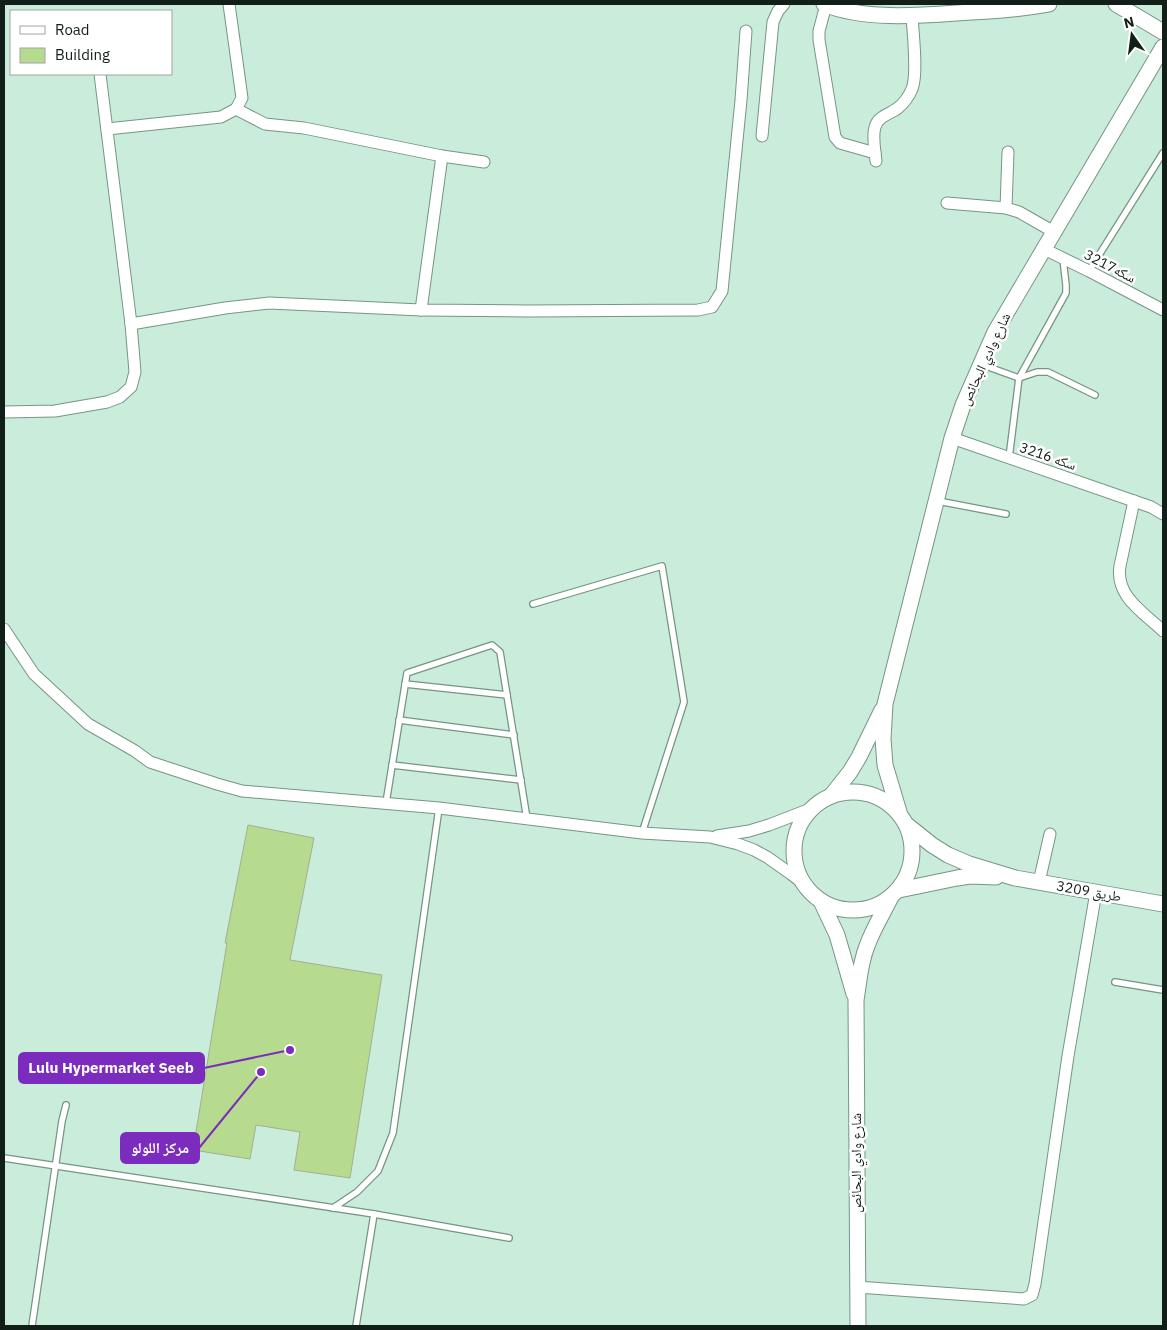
<svg xmlns="http://www.w3.org/2000/svg" width="1167" height="1330" font-family="'IBM Plex Sans','Noto Naskh Arabic',sans-serif">
  <rect width="100%" height="100%" fill="#caecdb"/>
  <path fill="#b7db8e" stroke="#a2af93" d="M 248,825 L 314,838 L 290,960 L 382,975 L 350,1178 L 294,1170 L 300,1132 L 256,1125 L 250,1159 L 193,1150 L 227,943 L 225,943 Z"/>
  <g fill="none" stroke-linecap="round" stroke-linejoin="round">
    <defs>
      <g id="service">
        <path d="M 1089,271 L 1163,153"/>
        <path d="M 983,365 L 1019,378 L 1037,372 L 1048,372 L 1095,395"/>
        <path d="M 1009,458 L 1019,378 L 1066,293 L 1066,285 L 1063,259"/>
        <path d="M 938,501 L 1006,514"/>
        <path d="M 533,604 L 662,566 L 684,702 L 642,833"/>
        <path d="M 405,684 L 507,695"/>
        <path d="M 399,720 L 514,735"/>
        <path d="M 392,765 L 521,780"/>
        <path d="M 386,803 L 407,673 L 492,645 L 500,652 L 527,819"/>
        <path d="M 1115,982 L 1163,990"/>
        <path d="M 4,1158 L 374,1214 L 509,1238"/>
        <path d="M 333,1208 L 357,1192 L 378,1171 L 393,1133 L 439,808"/>
        <path d="M 32,1326 L 62,1121 L 66,1105"/>
        <path d="M 356,1326 L 374,1214"/>
      </g>
      <g id="minor">
        <path d="M 826,5 L 819,31 L 819,40 L 835,137 L 840,143 L 875,153"/>
        <path d="M 236,109 L 265,124 L 304,128 L 442,156 L 484,162"/>
        <path d="M 107,129 L 221,117 L 236,109 L 242,98 L 229,4"/>
        <path d="M 762,136 L 773,22 L 778,11 L 784,4"/>
        <path d="M 876,161 C 875,151 872,137 875,127 C 878,116 890,114 898,108 C 904,103 909,96 912,89 C 918,74 913,34 912,16"/>
        <path d="M 947,203 L 1006,208 L 1019,212 L 1054,232"/>
        <path d="M 1006,208 L 1008,152"/>
        <path d="M 1044,249 L 1089,271 L 1163,310"/>
        <path d="M 421,310 L 442,156"/>
        <path d="M 131,324 L 225,308 L 269,303 L 421,310 L 528,311 L 698,310 L 712,307 L 722,291 L 741,100 L 746,31"/>
        <path d="M 4,412 L 55,411 L 107,402 L 120,397 L 131,387 L 135,372 L 131,324 L 100,74"/>
        <path d="M 952,438 L 1151,507 L 1163,514"/>
        <path d="M 1134,501 L 1120,566 C 1115,596 1143,612 1163,631"/>
        <path d="M 4,629 L 34,674 L 88,724 L 135,751 L 150,762 L 217,784 L 242,791 L 439,808 L 642,833 L 710,837 L 738,844 L 754,850 L 767,857 L 791,874 L 804,884"/>
        <path d="M 717,836 L 749,831 L 769,825 L 813,808"/>
        <path d="M 1039,882 L 1050,834"/>
        <path d="M 857,1287 L 1024,1299 L 1032,1295 L 1035,1284 L 1068,1056 L 1096,892"/>
      </g>
      <g id="tertiary">
        <path d="M 824,4 C 863,20 916,16 957,13 C 988,11 1019,10 1049,4"/>
        <path d="M 1116,4 L 1163,32"/>
        <circle cx="853" cy="851" r="59"/>
        <path d="M 831,796 L 850,772 L 859,757 L 882,710"/>
        <path d="M 899,812 L 885,765 L 883,739 L 885,704 L 952,438 L 963,405 L 995,332 L 1163,47"/>
        <path d="M 907,825 L 932,845 L 948,855 L 969,864 L 1015,878 L 1163,904"/>
        <path d="M 899,890 L 957,878 L 970,876 L 996,877"/>
        <path d="M 821,901 L 837,935 L 854,994"/>
        <path d="M 858,1326 L 856,1000 C 859,982 860,963 867,946 C 873,929 883,913 891,897"/>
      </g>
    </defs>
    <use href="#service" stroke="#769585" stroke-width="8"/>
    <use href="#minor" stroke="#769585" stroke-width="13"/>
    <use href="#tertiary" stroke="#769585" stroke-width="17"/>
    <use href="#service" stroke="#fff" stroke-width="5.5"/>
    <use href="#minor" stroke="#fff" stroke-width="11"/>
    <use href="#tertiary" stroke="#fff" stroke-width="15"/>
  </g>
  <g text-anchor="middle" stroke-width="5" stroke-linejoin="round" paint-order="stroke">
    <g font-size="14" fill="#121e18" stroke="#fff">
      <text transform="translate(1110 266) rotate(27)" y="5">سكه3217</text>
      <text transform="translate(985 359) rotate(-65)" y="5">شارع وادي البحائص</text>
      <text transform="translate(1048 456) rotate(19)" y="5">سكه 3216</text>
      <text transform="translate(1089 891) rotate(10)" y="5">طريق 3209</text>
      <text transform="translate(856 1163) rotate(-90)" y="5">شارع وادي البحائص</text>
    </g>
  </g>
  <path fill="none" stroke="#7b2cbf" stroke-width="2" d="M290 1050L204 1068M261 1072L199 1148"/>
  <g fill="#7b2cbf" stroke="#fff" stroke-width="2">
    <circle cx="290" cy="1050" r="5"/>
    <circle cx="261" cy="1072" r="5"/>
  </g>
  <g fill="#7b2cbf" stroke="#7b2cbf" stroke-width="2">
    <rect x="19" y="1053" width="185" height="30" rx="5"/>
    <rect x="121" y="1133" width="78" height="30" rx="5"/>
  </g>
  <g font-size="15" text-anchor="middle" font-weight="bold" fill="#fff">
    <text x="111" y="1073">Lulu Hypermarket Seeb</text>
    <text x="160" y="1153">مركز اللولو</text>
  </g>
  <rect width="1167" height="1330" fill="none" stroke="#121e18" stroke-width="10"/>
  <rect x="10" y="10" width="162" height="65" fill="#ffffff" stroke="#a0a5a3"/>
  <rect x="20" y="26" width="25" height="8" fill="#ffffff" stroke="#a0a5a3"/>
  <text x="55" y="35" font-size="15" fill="#121e18">Road</text>
  <rect x="20" y="48" width="25" height="15" fill="#b7db8e" stroke="#a0a5a3"/>
  <text x="55" y="60" font-size="15" fill="#121e18">Building</text>
  <g transform="translate(1132 35) rotate(346)" stroke="#ffffff" stroke-width="4" paint-order="stroke">
  <path d="M0-4L9 19L0 12L-9 19Z" fill="#121e18"/>
  <text y="-8" font-size="14" font-weight="bold" text-anchor="middle" fill="#121e18">N</text>
  </g>
</svg>
